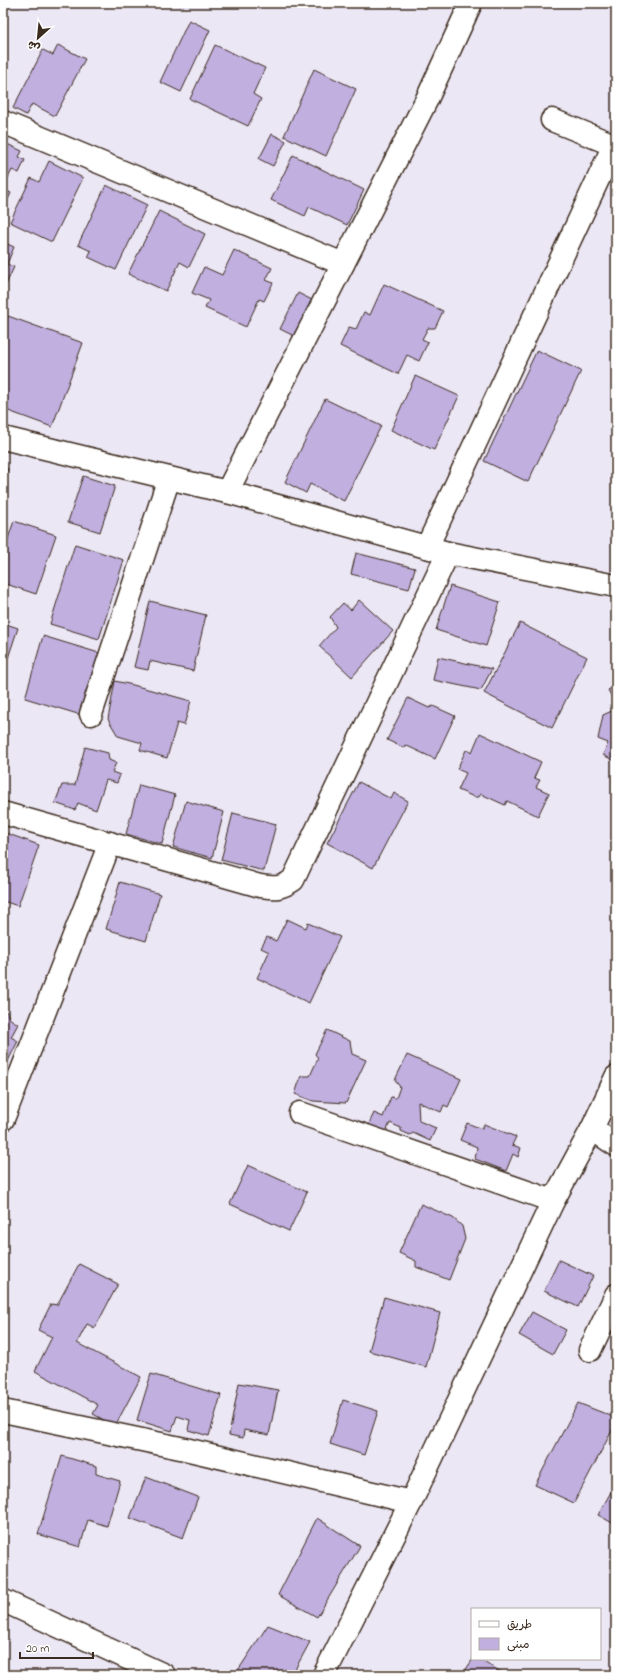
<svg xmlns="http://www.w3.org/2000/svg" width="619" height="1678" font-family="'Indie Flower','Playpen Sans Arabic',sans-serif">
  <rect width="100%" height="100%" fill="#ece7f5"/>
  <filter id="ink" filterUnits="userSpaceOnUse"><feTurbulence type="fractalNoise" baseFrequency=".025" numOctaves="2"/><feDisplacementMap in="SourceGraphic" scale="8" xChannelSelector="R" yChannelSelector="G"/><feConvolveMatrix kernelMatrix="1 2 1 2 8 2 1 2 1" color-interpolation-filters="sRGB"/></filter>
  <g filter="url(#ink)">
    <g fill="#c0afdf" stroke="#3b2a1e">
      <path d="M 544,3 L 554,3 L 552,7 Z"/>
      <path d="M 189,20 L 210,30 L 181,92 L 160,82 Z"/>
      <path d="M 58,45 L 85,59 L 55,116 L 32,104 L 26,115 L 13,108 L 43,50 L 53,55 Z"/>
      <path d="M 215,45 L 265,68 L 253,94 L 261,99 L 248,126 L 190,99 Z"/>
      <path d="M 314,69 L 356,89 L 326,156 L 284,136 Z"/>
      <path d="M 272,134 L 286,141 L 273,166 L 259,159 Z"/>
      <path d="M 3,142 L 22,151 L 19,157 L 25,160 L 19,173 L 12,170 L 3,188 Z"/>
      <path d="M 293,155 L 364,190 L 347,225 L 309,207 L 305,216 L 271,200 Z"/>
      <path d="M 49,161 L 83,178 L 52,242 L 10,222 L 31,178 L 39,182 Z"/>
      <path d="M 106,185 L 147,205 L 116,270 L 88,257 L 91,251 L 78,245 Z"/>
      <path d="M 3,189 L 11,193 L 4,208 L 3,207 Z"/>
      <path d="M 159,211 L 205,234 L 189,267 L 180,262 L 166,291 L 128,274 Z"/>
      <path d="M 3,242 L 14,247 L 7,264 L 14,267 L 3,291 Z"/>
      <path d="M 234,250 L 272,268 L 266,280 L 273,283 L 264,301 L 259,299 L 246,327 L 205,308 L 209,300 L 192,293 L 204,267 L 222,275 Z"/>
      <path d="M 384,284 L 443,311 L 435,328 L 428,328 L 422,339 L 428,342 L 419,361 L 407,355 L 398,374 L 340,346 L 349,327 L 356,329 L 364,312 L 370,315 Z"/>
      <path d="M 298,293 L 322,305 L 304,341 L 280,329 Z"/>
      <path d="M 8,316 L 83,343 L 52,427 L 3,409 L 3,329 Z"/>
      <path d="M 537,350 L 581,371 L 528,482 L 484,461 Z"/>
      <path d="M 415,376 L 459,396 L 434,450 L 391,430 Z"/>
      <path d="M 325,399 L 381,426 L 344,501 L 310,484 L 306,493 L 285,482 Z"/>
      <path d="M 3,467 L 8,469 L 3,481 Z"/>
      <path d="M 83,476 L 115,486 L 100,532 L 68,522 Z"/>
      <path d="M 14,521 L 56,535 L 36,594 L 3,583 L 3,553 Z"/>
      <path d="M 75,544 L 124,560 L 99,639 L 50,624 Z"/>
      <path d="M 356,553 L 415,568 L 409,589 L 351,574 Z"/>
      <path d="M 450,586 L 500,602 L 486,646 L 436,630 Z"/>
      <path d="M 359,600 L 393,631 L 352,677 L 319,646 L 336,627 L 330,617 L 343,603 L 351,610 Z"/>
      <path d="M 150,601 L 206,615 L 193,671 L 150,661 L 148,670 L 134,667 Z"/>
      <path d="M 3,623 L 18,628 L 3,673 Z"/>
      <path d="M 520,623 L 587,657 L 552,728 L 484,693 Z"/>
      <path d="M 43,636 L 99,653 L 81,715 L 25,698 Z"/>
      <path d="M 438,657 L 492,669 L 481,690 L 433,680 Z"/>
      <path d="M 115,681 L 133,685 L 191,701 L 184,725 L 177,723 L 167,758 L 140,750 L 142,743 L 118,736 L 108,719 Z"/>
      <path d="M 616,686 L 616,705 L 608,690 Z"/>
      <path d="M 408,698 L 429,708 L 433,706 L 455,716 L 435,759 L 405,745 L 404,748 L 387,740 Z"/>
      <path d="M 616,709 L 616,759 L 615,761 L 603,755 L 608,743 L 598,739 L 603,715 Z"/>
      <path d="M 480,733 L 541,762 L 534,778 L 540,780 L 536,787 L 549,793 L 538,816 L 507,801 L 505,805 L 481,794 L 479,797 L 474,797 L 458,790 L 466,773 L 457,769 L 466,750 L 472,752 Z"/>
      <path d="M 85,747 L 108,753 L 109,760 L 116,763 L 112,772 L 120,775 L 117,783 L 106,780 L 96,810 L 78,803 L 75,810 L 55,803 L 62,785 L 75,785 Z"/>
      <path d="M 359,782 L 391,799 L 394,793 L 408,801 L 373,868 L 327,843 Z"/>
      <path d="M 139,785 L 175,795 L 162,844 L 126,834 Z"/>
      <path d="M 186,801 L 224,812 L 212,858 L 173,847 Z"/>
      <path d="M 233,813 L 276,824 L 264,871 L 221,860 Z"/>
      <path d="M 3,832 L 39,845 L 18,906 L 3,901 Z"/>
      <path d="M 120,882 L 160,894 L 146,941 L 106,929 Z"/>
      <path d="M 287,919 L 306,928 L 308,923 L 340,937 L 309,1003 L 257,978 L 269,952 L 261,948 L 267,937 L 276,941 Z"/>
      <path d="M 3,1010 L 7,1012 L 9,1018 L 18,1024 L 11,1037 L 18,1041 L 5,1067 L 3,1067 Z"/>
      <path d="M 327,1030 L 350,1041 L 352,1054 L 366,1060 L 346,1103 L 313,1101 L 295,1094 L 301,1076 L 310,1076 L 318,1058 L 315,1054 Z"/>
      <path d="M 407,1055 L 461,1079 L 448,1107 L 444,1105 L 441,1112 L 418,1102 L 419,1121 L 436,1128 L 430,1141 L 413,1133 L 410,1135 L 401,1131 L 401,1128 L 390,1123 L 386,1132 L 382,1130 L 378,1138 L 365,1132 L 374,1113 L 383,1117 L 391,1097 L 396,1098 L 400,1087 L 395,1080 Z"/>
      <path d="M 467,1123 L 482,1129 L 484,1124 L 516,1137 L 512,1145 L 521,1148 L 518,1157 L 513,1154 L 506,1171 L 475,1159 L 477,1147 L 460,1140 Z"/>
      <path d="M 248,1165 L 307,1192 L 289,1231 L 230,1204 Z"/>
      <path d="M 421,1204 L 453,1218 L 462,1226 L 465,1239 L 449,1280 L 416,1267 L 416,1261 L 399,1253 Z"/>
      <path d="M 559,1260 L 593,1276 L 578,1307 L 544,1291 Z"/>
      <path d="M 79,1264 L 118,1284 L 95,1328 L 87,1324 L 77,1343 L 141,1377 L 115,1426 L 93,1414 L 98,1405 L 35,1371 L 52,1337 L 38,1330 L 51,1304 L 57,1305 Z"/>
      <path d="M 384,1297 L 440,1313 L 426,1367 L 369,1351 Z"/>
      <path d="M 532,1312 L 566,1330 L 553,1354 L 519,1335 Z"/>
      <path d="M 151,1374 L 221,1395 L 209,1436 L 188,1430 L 190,1420 L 177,1416 L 172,1431 L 137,1420 Z"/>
      <path d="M 239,1383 L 278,1390 L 269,1435 L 244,1430 L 243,1438 L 229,1435 Z"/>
      <path d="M 343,1400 L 378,1411 L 364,1455 L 330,1444 Z"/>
      <path d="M 578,1403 L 616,1418 L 616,1423 L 574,1503 L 535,1485 Z"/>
      <path d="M 62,1456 L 96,1466 L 96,1474 L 120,1481 L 107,1526 L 88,1520 L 80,1547 L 38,1534 Z"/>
      <path d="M 146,1477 L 198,1497 L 183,1538 L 130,1518 Z"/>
      <path d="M 616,1483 L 616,1525 L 598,1515 Z"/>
      <path d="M 317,1518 L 360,1546 L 317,1617 L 278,1595 Z"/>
      <path d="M 268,1625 L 310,1642 L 292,1675 L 243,1675 L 237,1672 Z"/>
      <path d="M 473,1659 L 478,1659 L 507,1675 L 462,1675 Z"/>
    </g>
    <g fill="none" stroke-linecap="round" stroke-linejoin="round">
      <defs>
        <g id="street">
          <path d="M 552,120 L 614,145"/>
          <path d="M 3,122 L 343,264"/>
          <path d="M 3,438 L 227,492 L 448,553 L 616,586"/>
          <path d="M 227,492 L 427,99 L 471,3"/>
          <path d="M 427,547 L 614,145 L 616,145"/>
          <path d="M 91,714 L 169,478"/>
          <path d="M 3,813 L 260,886 C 275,888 280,889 293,880 L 448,553"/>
          <path d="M 300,1113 L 553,1201"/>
          <path d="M 3,1119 L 110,843"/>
          <path d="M 592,1129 L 616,1145"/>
          <path d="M 590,1350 L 616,1295"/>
          <path d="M 3,1411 L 185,1449 L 411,1502"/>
          <path d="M 4,1601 L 164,1675"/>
          <path d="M 324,1675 L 411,1502 L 553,1201 L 592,1129 L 616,1077"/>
        </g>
      </defs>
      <use href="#street" stroke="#3b2a1e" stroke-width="25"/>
      <use href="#street" stroke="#fff" stroke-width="22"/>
    </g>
  </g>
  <rect width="619" height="1678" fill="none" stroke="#fff" stroke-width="16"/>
  <rect x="8" y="8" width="603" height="1662" fill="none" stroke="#3b2a1e" stroke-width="1.5" filter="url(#ink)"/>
  <rect x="471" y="1608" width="130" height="52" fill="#ffffff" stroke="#b1aaa5"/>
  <rect x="479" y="1621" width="20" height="6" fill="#ffffff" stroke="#b1aaa5"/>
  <text x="507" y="1628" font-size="12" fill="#3b2a1e">طريق</text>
  <rect x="479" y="1638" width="20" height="12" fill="#c0afdf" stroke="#b1aaa5"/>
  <text x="507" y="1648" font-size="12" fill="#3b2a1e">مبنى</text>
  <g transform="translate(38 38) rotate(207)" stroke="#ffffff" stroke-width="3" paint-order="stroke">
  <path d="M0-3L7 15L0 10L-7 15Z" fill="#3b2a1e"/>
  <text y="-6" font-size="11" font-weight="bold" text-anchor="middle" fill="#3b2a1e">ش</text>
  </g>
  <path d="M20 1652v6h73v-6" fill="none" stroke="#3b2a1e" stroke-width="2"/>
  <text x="26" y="1652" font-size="12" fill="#3b2a1e" stroke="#ffffff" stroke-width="3" paint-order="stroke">20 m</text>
</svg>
